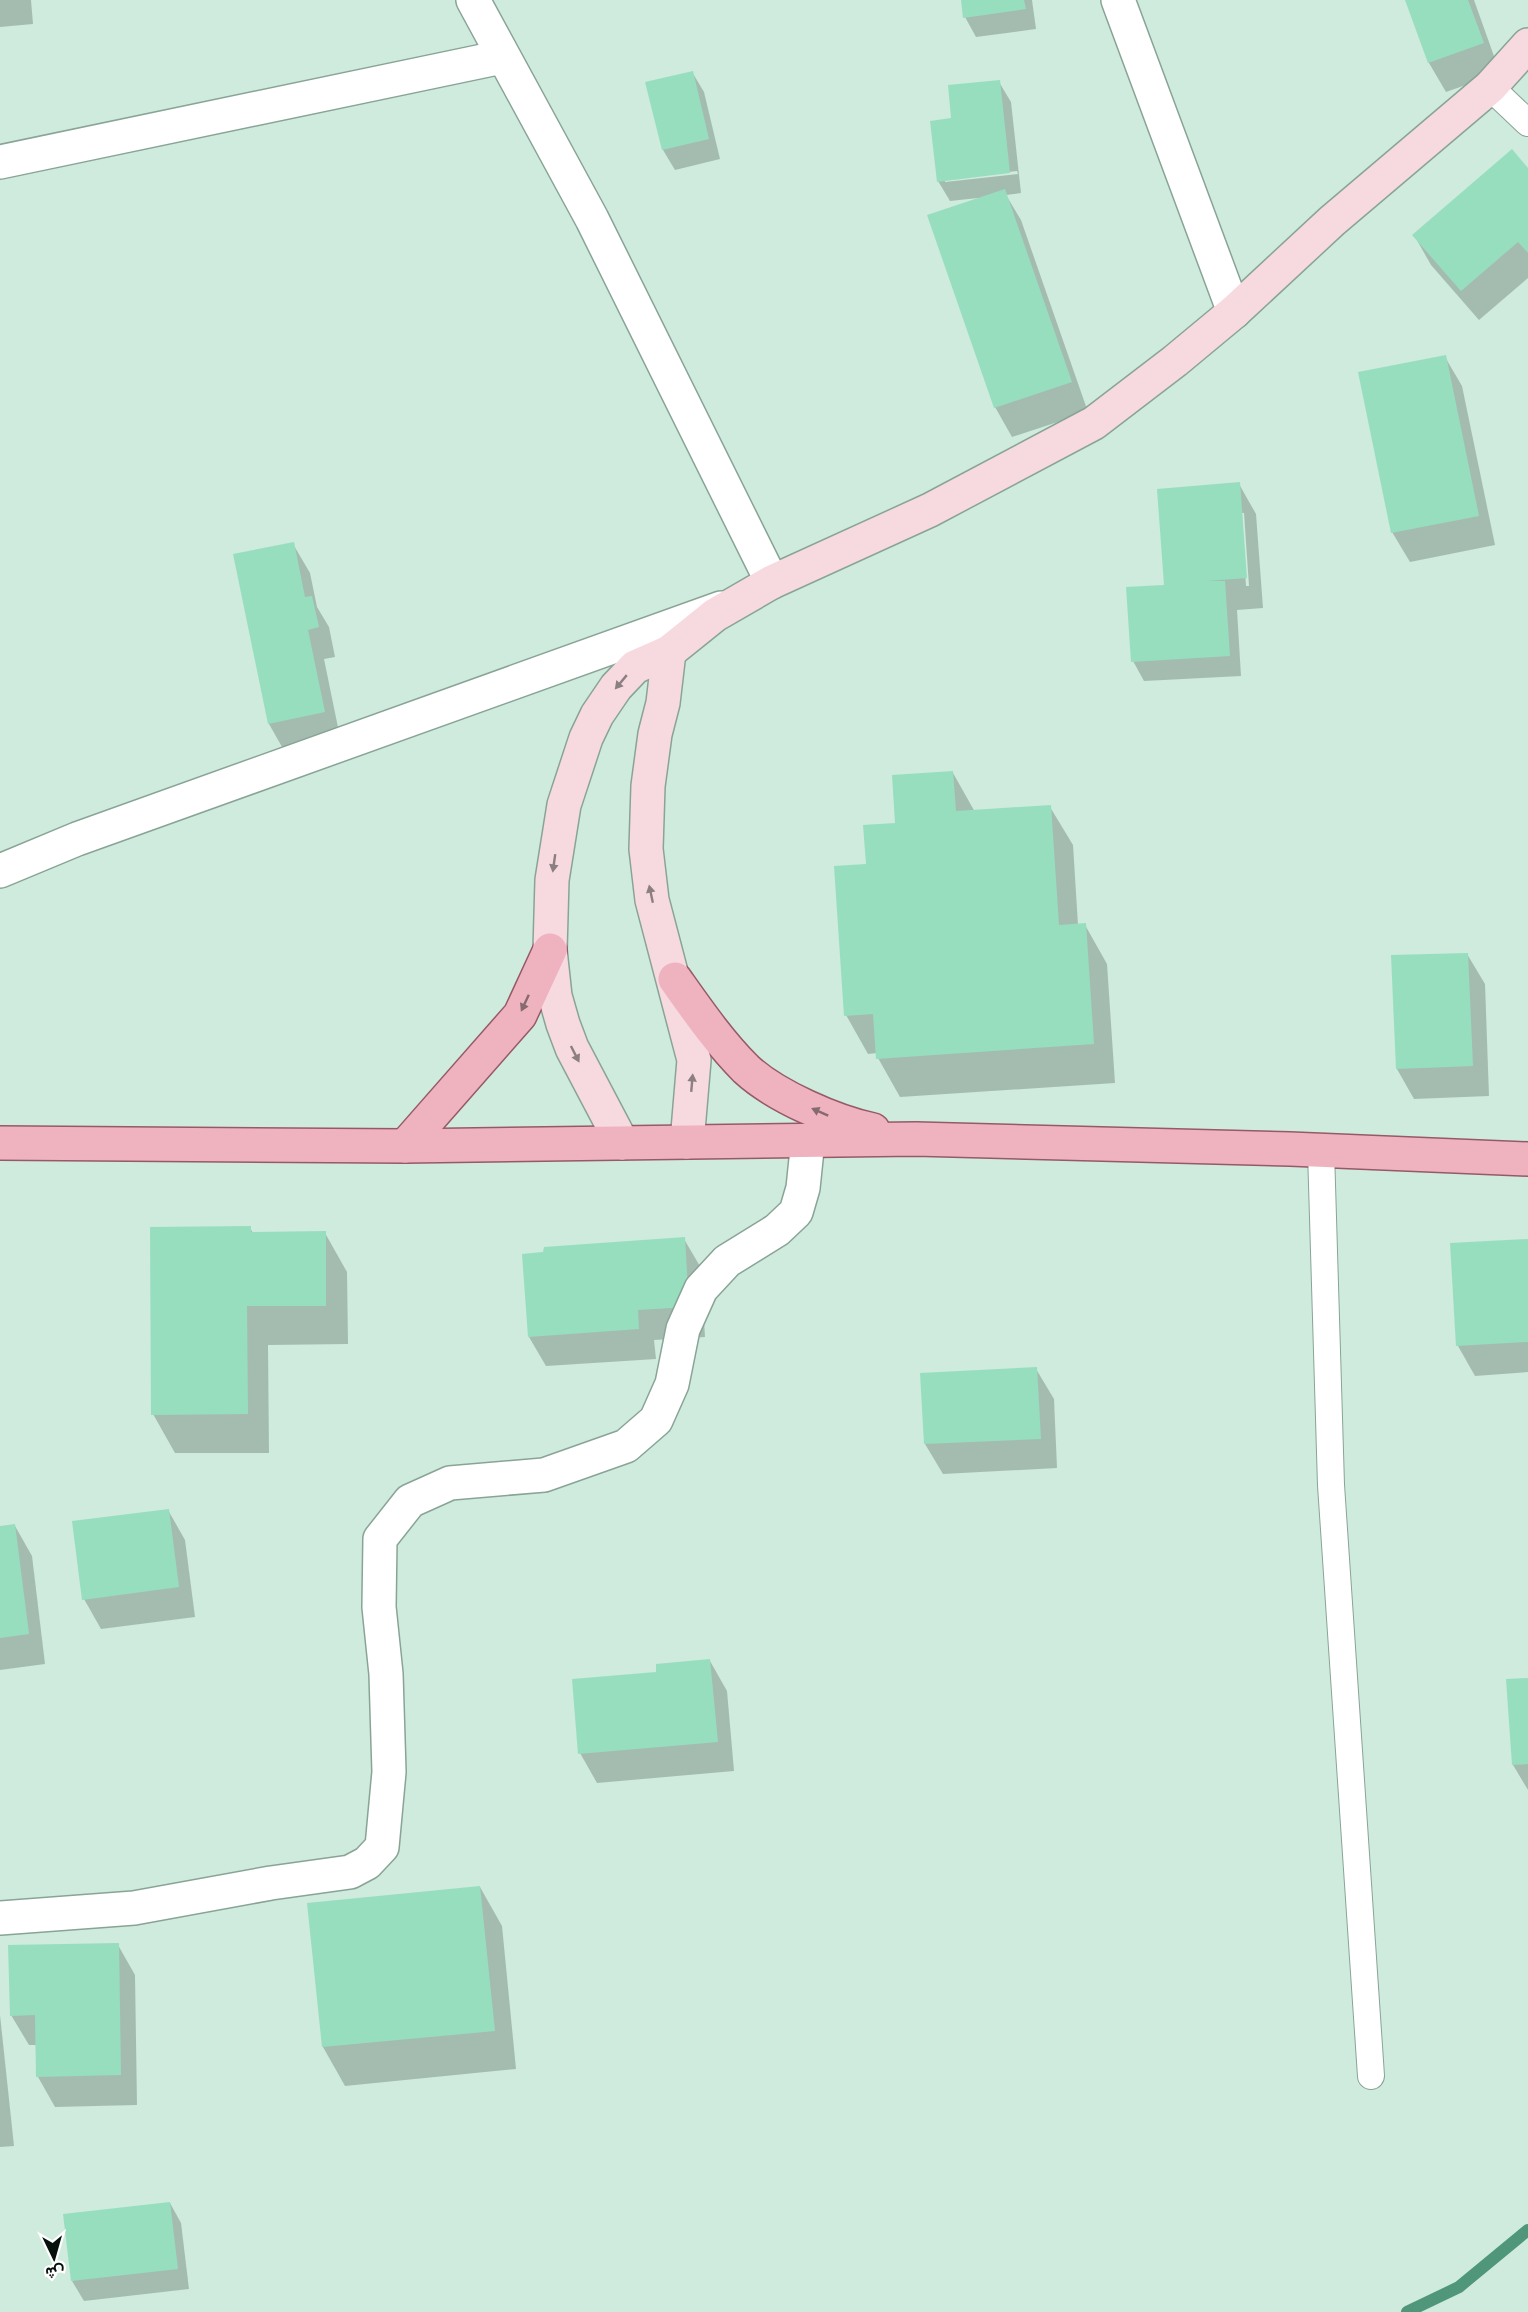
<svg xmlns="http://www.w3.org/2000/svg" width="1528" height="2312" font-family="'PT Sans Narrow',Vazirmatn,sans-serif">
  <rect width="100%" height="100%" fill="#ceebdd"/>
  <g fill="#0003" fill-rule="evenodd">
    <path d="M 0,0 L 31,0 L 33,24 L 0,27 Z"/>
    <path d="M 962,0 L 1032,0 L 1036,29 L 976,37 L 965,17 Z"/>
    <path d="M 1406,0 L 1474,0 L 1500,73 L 1446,92 L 1429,63 Z"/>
    <path d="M 692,72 L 704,92 L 720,159 L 675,170 L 663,150 Z"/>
    <path d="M 999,82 L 1011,102 L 1021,193 L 1006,195 L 1021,220 L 1088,412 L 1012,437 L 995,407 L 978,198 L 950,201 L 938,181 L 953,119 ZM 1017,171 L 1018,174 L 945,182 L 945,179 Z"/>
    <path d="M 1528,170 L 1528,278 L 1479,320 L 1431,265 L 1414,235 Z"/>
    <path d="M 1445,357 L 1462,386 L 1495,545 L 1410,562 L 1392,532 Z"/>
    <path d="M 1239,484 L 1256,514 L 1263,608 L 1237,610 L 1241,676 L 1144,681 L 1133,661 L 1166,586 ZM 1241,513 L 1244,513 L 1249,586 L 1246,586 Z"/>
    <path d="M 293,544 L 310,573 L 317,607 L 329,627 L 335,657 L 324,659 L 341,742 L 286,754 L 269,724 L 234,555 Z"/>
    <path d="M 953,773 L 975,812 L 1050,807 L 1073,845 L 1078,925 L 1085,925 L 1107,964 L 1115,1083 L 900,1097 L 878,1058 L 877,1053 L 868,1054 L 846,1015 L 868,865 L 896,824 Z"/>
    <path d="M 1467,954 L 1485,984 L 1489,1096 L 1414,1099 L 1397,1069 L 1393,957 Z"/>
    <path d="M 250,1228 L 253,1233 L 325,1233 L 347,1272 L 348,1344 L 268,1345 L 269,1453 L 175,1453 L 153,1414 Z"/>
    <path d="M 684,1239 L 701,1268 L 705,1337 L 654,1340 L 656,1359 L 546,1366 L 529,1337 Z"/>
    <path d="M 1528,1240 L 1528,1372 L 1475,1376 L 1458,1346 Z"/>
    <path d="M 1036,1369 L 1054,1399 L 1057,1468 L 943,1474 L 925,1444 Z"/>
    <path d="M 168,1510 L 185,1540 L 195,1617 L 101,1629 L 84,1599 Z"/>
    <path d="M 15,1526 L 32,1556 L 45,1664 L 0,1670 L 0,1528 Z"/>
    <path d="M 710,1661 L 727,1691 L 734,1771 L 597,1783 L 580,1753 L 658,1673 Z"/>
    <path d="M 1528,1680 L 1528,1790 L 1513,1765 Z"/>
    <path d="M 480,1887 L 502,1926 L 516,2069 L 345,2086 L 323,2047 L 309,1904 Z"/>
    <path d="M 118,1945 L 135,1975 L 137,2105 L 55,2107 L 38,2077 L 37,2045 L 29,2045 L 11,2015 Z"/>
    <path d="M 0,2015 L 14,2146 L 0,2147 Z"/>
    <path d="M 170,2203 L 181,2223 L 189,2289 L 84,2301 L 72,2281 Z"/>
  </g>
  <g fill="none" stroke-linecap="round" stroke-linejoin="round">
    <path stroke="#50967a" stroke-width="12" d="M 1407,2312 L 1459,2287 L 1528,2230"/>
  </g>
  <g fill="#97debf">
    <path d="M 961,0 L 1024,0 L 1026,9 L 963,18 Z"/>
    <path d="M 1405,0 L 1468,0 L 1484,43 L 1428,63 Z"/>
    <path d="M 693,71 L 709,139 L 662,150 L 645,82 Z"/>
    <path d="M 1000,80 L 1010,173 L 937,182 L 930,121 L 951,118 L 948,85 Z"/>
    <path d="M 1512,149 L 1528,168 L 1528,253 L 1518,242 L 1461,291 L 1412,235 Z"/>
    <path d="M 1005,189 L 1072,382 L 994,408 L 927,215 Z"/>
    <path d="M 1446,355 L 1479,516 L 1391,533 L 1358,372 Z"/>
    <path d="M 1240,482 L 1247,578 L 1207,581 L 1225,581 L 1230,656 L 1131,662 L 1126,587 L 1164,585 L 1157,489 Z"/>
    <path d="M 294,542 L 305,597 L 312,596 L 319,627 L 308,630 L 325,712 L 268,724 L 233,554 Z"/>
    <path d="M 953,771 L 956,811 L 1051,805 L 1059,925 L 1086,923 L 1094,1044 L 876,1059 L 873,1014 L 844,1016 L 834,866 L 866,864 L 863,825 L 895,823 L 892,775 Z"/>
    <path d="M 1468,953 L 1473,1066 L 1396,1069 L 1391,955 Z"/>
    <path d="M 251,1226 L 251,1232 L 326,1231 L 326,1306 L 247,1306 L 248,1414 L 151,1415 L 150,1227 Z"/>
    <path d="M 685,1237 L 689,1307 L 638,1310 L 639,1329 L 528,1337 L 522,1254 L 543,1252 L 544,1247 Z"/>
    <path d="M 1528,1239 L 1528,1342 L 1456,1346 L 1450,1243 Z"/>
    <path d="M 1037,1367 L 1041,1439 L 924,1444 L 920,1373 Z"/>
    <path d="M 169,1509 L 179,1587 L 82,1600 L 72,1521 Z"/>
    <path d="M 15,1524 L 29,1634 L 0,1638 L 0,1526 Z"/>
    <path d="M 710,1659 L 718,1742 L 578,1754 L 572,1679 L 656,1672 L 656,1664 Z"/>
    <path d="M 1528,1678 L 1528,1764 L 1512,1765 L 1506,1679 Z"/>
    <path d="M 480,1886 L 495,2031 L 322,2047 L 307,1903 Z"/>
    <path d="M 119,1943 L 121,2075 L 36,2077 L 35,2015 L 10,2016 L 8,1945 Z"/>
    <path d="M 170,2202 L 178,2269 L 71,2281 L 63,2214 Z"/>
  </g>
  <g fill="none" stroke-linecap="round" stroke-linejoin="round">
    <defs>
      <g id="lane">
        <path d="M 1490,87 L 1528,123"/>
        <path d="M 1321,1151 L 1331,1485 L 1371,2076"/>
      </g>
      <g id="street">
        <path d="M 473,0 L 592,219 L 772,582"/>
        <path d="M 1118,0 L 1234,312"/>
        <path d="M 0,162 L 502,57"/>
        <path d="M 0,871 L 77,839 L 721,608"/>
        <path d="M 0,1918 L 134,1908 L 271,1883 L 350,1872 L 367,1863 L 382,1847 L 389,1772 L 386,1674 L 379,1607 L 380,1539 L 410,1501 L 450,1483 L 544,1475 L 626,1446 L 656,1420 L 672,1384 L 683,1329 L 701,1289 L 727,1261 L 777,1230 L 796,1212 L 803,1188 L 808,1140"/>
      </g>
      <g id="secondary">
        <path d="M 669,652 L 663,703 L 655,734 L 648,786 L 646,849 L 652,900 L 694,1060 L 687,1142"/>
        <path d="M 622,1143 L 572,1048 L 563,1024 L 555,996 L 550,950 L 552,880 L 564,805 L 586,738 L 597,715 L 616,687 L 635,667 L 669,652 L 715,615 L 772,582 L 930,510 L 1094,423 L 1175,361 L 1234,312 L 1332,221 L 1490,87 L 1528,45"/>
      </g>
      <g id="primary">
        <path d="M 675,979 C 697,1010 719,1042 746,1069 C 775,1096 835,1122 873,1130"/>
        <path d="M 0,1143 L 405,1146 L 916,1139 L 1290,1149 L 1528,1159"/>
        <path d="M 405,1146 L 520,1015 L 550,950"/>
      </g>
    </defs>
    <use href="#lane" stroke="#89a497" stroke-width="28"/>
    <use href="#street" stroke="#89a497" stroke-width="36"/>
    <use href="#secondary" stroke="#89a497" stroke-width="36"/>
    <use href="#primary" stroke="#965966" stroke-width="36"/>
    <use href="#lane" stroke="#fff" stroke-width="26"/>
    <use href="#street" stroke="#fff" stroke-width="33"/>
    <use href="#secondary" stroke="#f7d9e0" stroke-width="33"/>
    <use href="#primary" stroke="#efb3c0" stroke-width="33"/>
  </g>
  <defs><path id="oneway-solid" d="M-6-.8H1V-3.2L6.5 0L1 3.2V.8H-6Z" transform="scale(1.5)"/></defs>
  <g fill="#8b7f81">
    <use href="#oneway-solid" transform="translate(621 682) rotate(130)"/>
    <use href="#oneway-solid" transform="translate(554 863) rotate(98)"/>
    <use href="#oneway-solid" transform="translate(651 894) rotate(-102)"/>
    <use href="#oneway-solid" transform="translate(575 1054) rotate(63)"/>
    <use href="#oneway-solid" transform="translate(692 1083) rotate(-85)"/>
  </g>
  <g fill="#866a6f">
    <use href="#oneway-solid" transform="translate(525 1003) rotate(115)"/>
    <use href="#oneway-solid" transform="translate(820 1112) rotate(-156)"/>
  </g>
  <g transform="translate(54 2258) rotate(175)" stroke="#ffffff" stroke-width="4.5" paint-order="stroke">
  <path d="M0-4.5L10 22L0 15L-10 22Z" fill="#06100c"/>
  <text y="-9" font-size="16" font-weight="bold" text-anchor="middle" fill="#06100c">ش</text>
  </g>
</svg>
